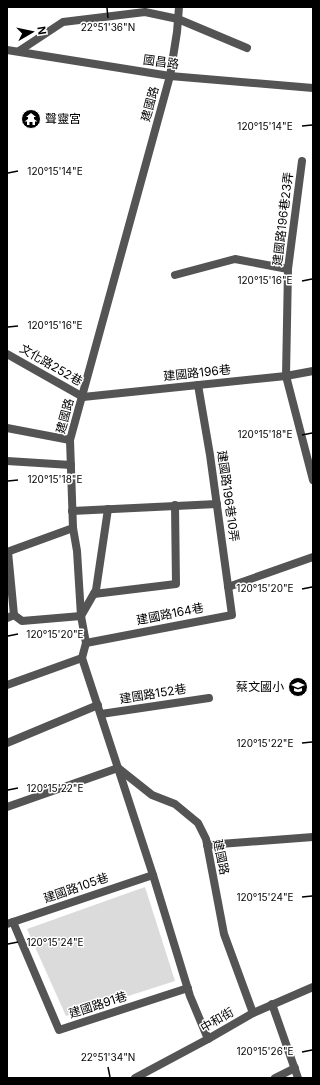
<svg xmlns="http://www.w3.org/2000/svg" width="320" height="1085" font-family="Inter,'Noto Sans TC',sans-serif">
  <rect width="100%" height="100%" fill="#fff"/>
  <path fill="#dbdbdb" d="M 145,887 L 175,981 L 66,1016 L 27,929 Z"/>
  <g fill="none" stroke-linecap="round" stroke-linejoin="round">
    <g stroke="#545454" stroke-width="8">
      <path d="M 19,51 L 63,22 L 145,12 L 178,19 L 247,48"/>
      <path d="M 7,354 L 83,397"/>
      <path d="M 7,428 L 70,440"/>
      <path d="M 7,461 L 71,465"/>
      <path d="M 72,511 L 217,504"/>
      <path d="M 7,552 L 73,528"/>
      <path d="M 8,552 L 14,615"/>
      <path d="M 94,594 L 176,584 L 175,505"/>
      <path d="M 7,618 L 14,615 L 22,621 L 81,616 L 96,590 L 108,509"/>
      <path d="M 86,643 L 232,615 L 210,455 L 198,385"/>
      <path d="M 101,714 L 209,698"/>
      <path d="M 7,743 L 98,705"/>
      <path d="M 207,845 L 313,837"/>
      <path d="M 275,1078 L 295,1068"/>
    </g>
    <g stroke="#545454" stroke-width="8">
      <path d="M 179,7 L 177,32 L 170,76 L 70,440 L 73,528 L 77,551 L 81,616 L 86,643 L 82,658 L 153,875 L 190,996 L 208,1039"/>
      <path d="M 7,50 L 170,76 L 313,88"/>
      <path d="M 302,161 L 288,269 L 286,376 L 313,480"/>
      <path d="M 175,275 L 235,259 L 288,269"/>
      <path d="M 83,397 L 286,376 L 313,371"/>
      <path d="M 228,587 L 313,557"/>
      <path d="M 7,685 L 82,658"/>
      <path d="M 7,807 L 118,768 L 152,795 L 175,804 L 198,823 L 206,839 L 224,934 L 253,1013"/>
      <path d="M 13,922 L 59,1030 L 188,988"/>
      <path d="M 7,924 L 153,875"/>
      <path d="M 272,1004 L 298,1078"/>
      <path d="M 135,1078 L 208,1039 L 253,1013 L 313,987"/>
    </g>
  </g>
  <path fill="none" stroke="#000" stroke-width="1.5" d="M 107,8 L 108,18M 302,126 L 312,125M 8,173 L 18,171M 302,281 L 312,279M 8,327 L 18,326M 302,435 L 312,433M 8,481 L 18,480M 302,589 L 312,587M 8,636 L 18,634M 302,743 L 312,742M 8,790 L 18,788M 302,897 L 312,896M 8,944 L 18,942M 302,1052 L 312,1050M 108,1067 L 110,1077"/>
  <defs>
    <symbol id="temple-disc" viewBox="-11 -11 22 22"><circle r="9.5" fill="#000" stroke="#fff"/><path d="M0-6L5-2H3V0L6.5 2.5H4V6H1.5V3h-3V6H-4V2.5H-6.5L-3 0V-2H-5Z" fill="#fff"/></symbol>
    <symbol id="school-disc" viewBox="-11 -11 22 22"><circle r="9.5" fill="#000" stroke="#fff"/><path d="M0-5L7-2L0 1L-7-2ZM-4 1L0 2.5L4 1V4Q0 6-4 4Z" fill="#fff"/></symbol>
  </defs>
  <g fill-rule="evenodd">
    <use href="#temple-disc" x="20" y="108" width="22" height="22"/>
    <use href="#school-disc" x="287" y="676" width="22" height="22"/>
  </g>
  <g text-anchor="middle" stroke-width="3" stroke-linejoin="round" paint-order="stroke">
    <g font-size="12" fill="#000" stroke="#fff">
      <text transform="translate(161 62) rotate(8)" y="4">國昌路</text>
      <text transform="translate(150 104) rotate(-75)" y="4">建國路</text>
      <text transform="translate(283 219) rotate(-83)" y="4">建國路196巷23弄</text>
      <text transform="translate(51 365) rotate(30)" y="4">文化路252巷</text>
      <text transform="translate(197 373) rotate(-6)" y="4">建國路196巷</text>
      <text transform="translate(65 416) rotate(-75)" y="4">建國路</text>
      <text transform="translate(228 496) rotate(82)" y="4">建國路196巷10弄</text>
      <text transform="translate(170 614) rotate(-11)" y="4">建國路164巷</text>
      <text transform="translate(153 694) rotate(-9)" y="4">建國路152巷</text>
      <text transform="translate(221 857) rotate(78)" y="4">建國路</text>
      <text transform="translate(76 888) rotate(-19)" y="4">建國路105巷</text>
      <text transform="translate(98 1005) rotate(-18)" y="4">建國路91巷</text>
      <text transform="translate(217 1020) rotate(-30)" y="4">中和街</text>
    </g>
    <g font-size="12" fill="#000" stroke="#fff" text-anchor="start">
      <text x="45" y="123">聲靈宮</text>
      <text x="284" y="691" text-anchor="end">蔡文國小</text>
    </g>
  </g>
  <g font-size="10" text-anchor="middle" fill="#000" stroke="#fff" stroke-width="3" stroke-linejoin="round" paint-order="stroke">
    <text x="108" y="31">22°51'36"N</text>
    <text x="265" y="130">120°15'14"E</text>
    <text x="55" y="175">120°15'14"E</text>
    <text x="265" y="284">120°15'16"E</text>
    <text x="55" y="329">120°15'16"E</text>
    <text x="265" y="438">120°15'18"E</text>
    <text x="55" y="483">120°15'18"E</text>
    <text x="265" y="592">120°15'20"E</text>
    <text x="55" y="638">120°15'20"E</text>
    <text x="265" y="747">120°15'22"E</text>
    <text x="55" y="792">120°15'22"E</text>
    <text x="265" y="901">120°15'24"E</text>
    <text x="55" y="946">120°15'24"E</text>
    <text x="265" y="1055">120°15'26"E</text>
    <text x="108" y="1061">22°51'34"N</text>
  </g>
  <rect width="320" height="1085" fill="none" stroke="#000000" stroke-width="16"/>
  <g transform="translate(32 32) rotate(81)" stroke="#ffffff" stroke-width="3" paint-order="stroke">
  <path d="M0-3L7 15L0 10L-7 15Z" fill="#000000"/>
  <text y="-6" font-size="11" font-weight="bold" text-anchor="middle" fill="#000000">N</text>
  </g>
</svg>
